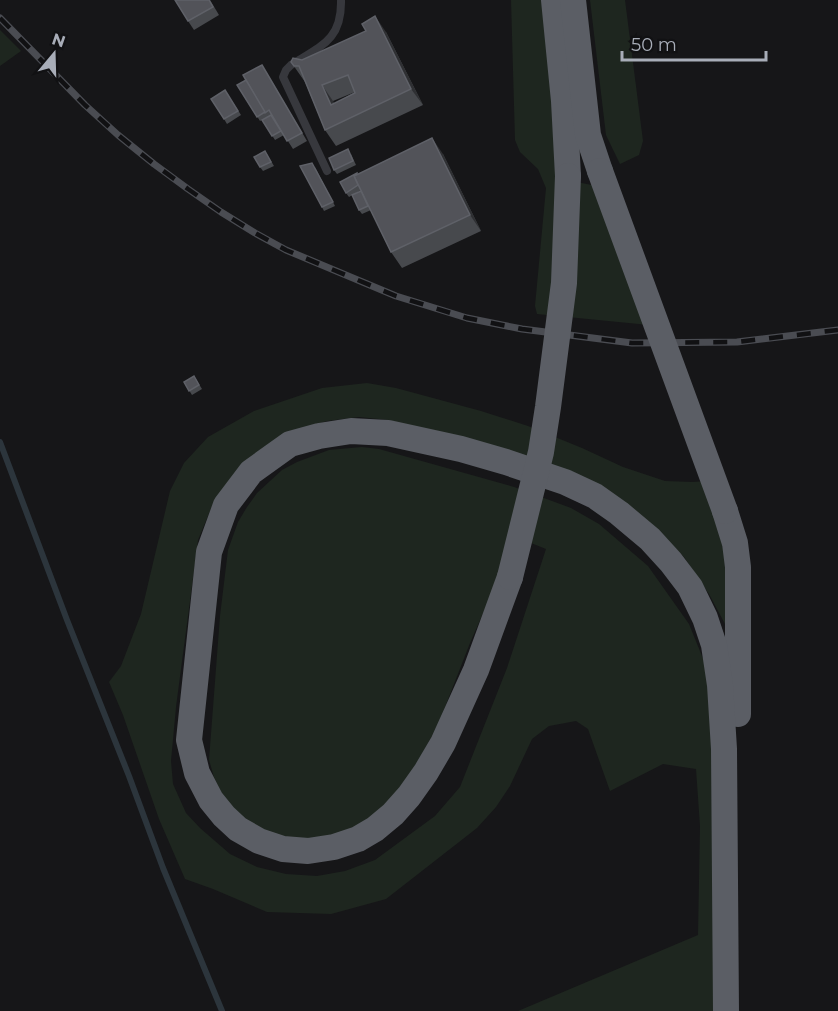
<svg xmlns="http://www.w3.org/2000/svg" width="838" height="1011" font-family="Montserrat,sans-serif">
  <rect width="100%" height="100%" fill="#161618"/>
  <g fill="#1e261f">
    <path d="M 511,0 L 543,0 L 554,128 L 556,178 L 597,186 L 649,325 L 537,314 L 535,306 L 546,188 L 538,169 L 520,152 L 515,140 Z"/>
    <path d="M 590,0 L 625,0 L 643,141 L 639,155 L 620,164 L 606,135 Z"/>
    <path d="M 0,30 L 21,51 L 0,66 Z"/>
    <path d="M 367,383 L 396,388 L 481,411 L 528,426 L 582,448 L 623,467 L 665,481 L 692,482 L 708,481 L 727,539 L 731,646 L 725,624 L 709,594 L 684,557 L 655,528 L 529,459 L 388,420 L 359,417 L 327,421 L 288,433 L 213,504 L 198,540 L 176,707 L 171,761 L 173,784 L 186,813 L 200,828 L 230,854 L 257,867 L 286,874 L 317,876 L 345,871 L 375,860 L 435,816 L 460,787 L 507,668 L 546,549 L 511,535 L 495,586 L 470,643 L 438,725 L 394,805 L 338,841 L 272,836 L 243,818 L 231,806 L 221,792 L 214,777 L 209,760 L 220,616 L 228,550 L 238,522 L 247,507 L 257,493 L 282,470 L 297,462 L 329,450 L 362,447 L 379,449 L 514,487 L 571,508 L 599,524 L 648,566 L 689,624 L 708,671 L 718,723 L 718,1011 L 518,1011 L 698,935 L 700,826 L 696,769 L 663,764 L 610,791 L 588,729 L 576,721 L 549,726 L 532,739 L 510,786 L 496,807 L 477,828 L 386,899 L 331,914 L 267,912 L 213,889 L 185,879 L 159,819 L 123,715 L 109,682 L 121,666 L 141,614 L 170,491 L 184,463 L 208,437 L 254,411 L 322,388 Z"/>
  </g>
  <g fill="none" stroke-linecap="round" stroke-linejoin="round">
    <path stroke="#2c353c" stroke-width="6" d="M 0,442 L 67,620 L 129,776 L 163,868 L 222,1011"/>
    <path stroke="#37383d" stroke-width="8" d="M 327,171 L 283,77 L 286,70 L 291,65 C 321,46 342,40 341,0"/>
    <g stroke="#5b5e65" stroke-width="26">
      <path d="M 554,0 L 564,101 L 568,176"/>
      <path d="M 573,0 L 588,135 L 600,171"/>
      <path d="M 725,511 L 735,543 L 738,567 L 738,714"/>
      <path d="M 510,577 L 476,670 L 443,743 L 426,772 L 409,796 L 393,814 L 375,829 L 358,839 L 334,847 L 308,851 L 283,849 L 259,841 L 238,829 L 224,816 L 211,800 L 197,773 L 189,740 L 209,552 L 226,505 L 251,472 L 290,444 L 319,436 L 351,431 L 388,433 L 461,449 L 506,462 L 565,482 L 595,496 L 619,513 L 650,539 L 671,562 L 690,587 L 705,618 L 714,645 L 720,685 L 724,749 L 726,1011"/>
    </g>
    <defs>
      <path id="rail" d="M 0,18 L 85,105 L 118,135 L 154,164 L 188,189 L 221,212 L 255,233 L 286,250 L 396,296 L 467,318 L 522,329 L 632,343 L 737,342 L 838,330"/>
    </defs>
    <use href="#rail" stroke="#4a4c52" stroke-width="7"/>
    <use href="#rail" stroke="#111113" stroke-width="4.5" stroke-dasharray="14" stroke-linecap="butt"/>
    <g stroke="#5b5e65" stroke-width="26">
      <path d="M 600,171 L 725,511"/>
      <path d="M 510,577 L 541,452 L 548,407 L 564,283 L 568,176"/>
    </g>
  </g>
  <g fill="#47494d" fill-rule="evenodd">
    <path d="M 210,0 L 219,15 L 194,30 L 188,21 Z"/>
    <path d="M 386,32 L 423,105 L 336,146 L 325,130 L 305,82 L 291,62 L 302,60 ZM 355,92 L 334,104 L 333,101 Z"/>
    <path d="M 267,73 L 307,141 L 293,149 L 284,135 L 275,140 L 262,120 L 268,117 L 260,121 L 237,85 Z"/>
    <path d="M 225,90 L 241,115 L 227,124 L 224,119 Z"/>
    <path d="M 265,151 L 274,166 L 263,171 L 260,167 Z"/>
    <path d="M 351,154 L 356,165 L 337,174 L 334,170 Z"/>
    <path d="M 443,154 L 481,231 L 402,268 L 391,252 L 371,210 L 362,214 L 359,210 L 361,190 L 349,197 L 346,193 L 358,174 Z"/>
    <path d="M 315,167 L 335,206 L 324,211 L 322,207 Z"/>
    <path d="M 194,376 L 202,389 L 192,395 L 184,382 Z"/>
  </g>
  <g fill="#2f3033">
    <path d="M 375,16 L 386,32 L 423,105 L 411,89 Z"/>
    <path d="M 322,85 L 333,101 L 343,121 L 331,105 Z"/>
    <path d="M 432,138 L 443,154 L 481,231 L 470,215 Z"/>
  </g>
  <g fill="#525359" stroke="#5f6168" stroke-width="1.5" fill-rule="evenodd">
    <path d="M 175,0 L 209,0 L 213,7 L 188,21 Z"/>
    <path d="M 375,16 L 411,89 L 325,130 L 299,66 L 294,66 L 291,62 L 293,58 L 302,60 L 366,31 L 362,24 ZM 348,75 L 355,93 L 331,105 L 322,85 Z"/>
    <path d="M 262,65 L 302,133 L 287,141 L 269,110 L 265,113 L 243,75 Z"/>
    <path d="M 246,80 L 265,112 L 257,117 L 237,85 Z"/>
    <path d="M 225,90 L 238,111 L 224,119 L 211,99 Z"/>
    <path d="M 271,115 L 281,131 L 272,136 L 262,120 Z"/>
    <path d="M 432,138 L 470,215 L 391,252 L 354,176 Z"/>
    <path d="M 348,149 L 353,161 L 334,170 L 329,158 Z"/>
    <path d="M 265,151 L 271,162 L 260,167 L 254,157 Z"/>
    <path d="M 312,163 L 333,202 L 322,207 L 300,166 Z"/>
    <path d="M 357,173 L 357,174 L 354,176 L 358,185 L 346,193 L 340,182 Z"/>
    <path d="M 361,191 L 368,206 L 359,210 L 352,195 Z"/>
    <path d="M 194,376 L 199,385 L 189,391 L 184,382 Z"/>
  </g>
  <g transform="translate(54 54) rotate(19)" stroke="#111113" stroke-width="4.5" paint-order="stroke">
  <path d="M0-4.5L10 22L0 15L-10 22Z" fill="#a8adb8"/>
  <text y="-9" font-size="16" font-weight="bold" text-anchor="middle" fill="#a8adb8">N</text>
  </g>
  <path d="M622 51v9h144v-9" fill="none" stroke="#a8adb8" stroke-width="3"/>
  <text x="631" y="51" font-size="18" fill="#a8adb8" stroke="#111113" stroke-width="4.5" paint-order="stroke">50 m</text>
</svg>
